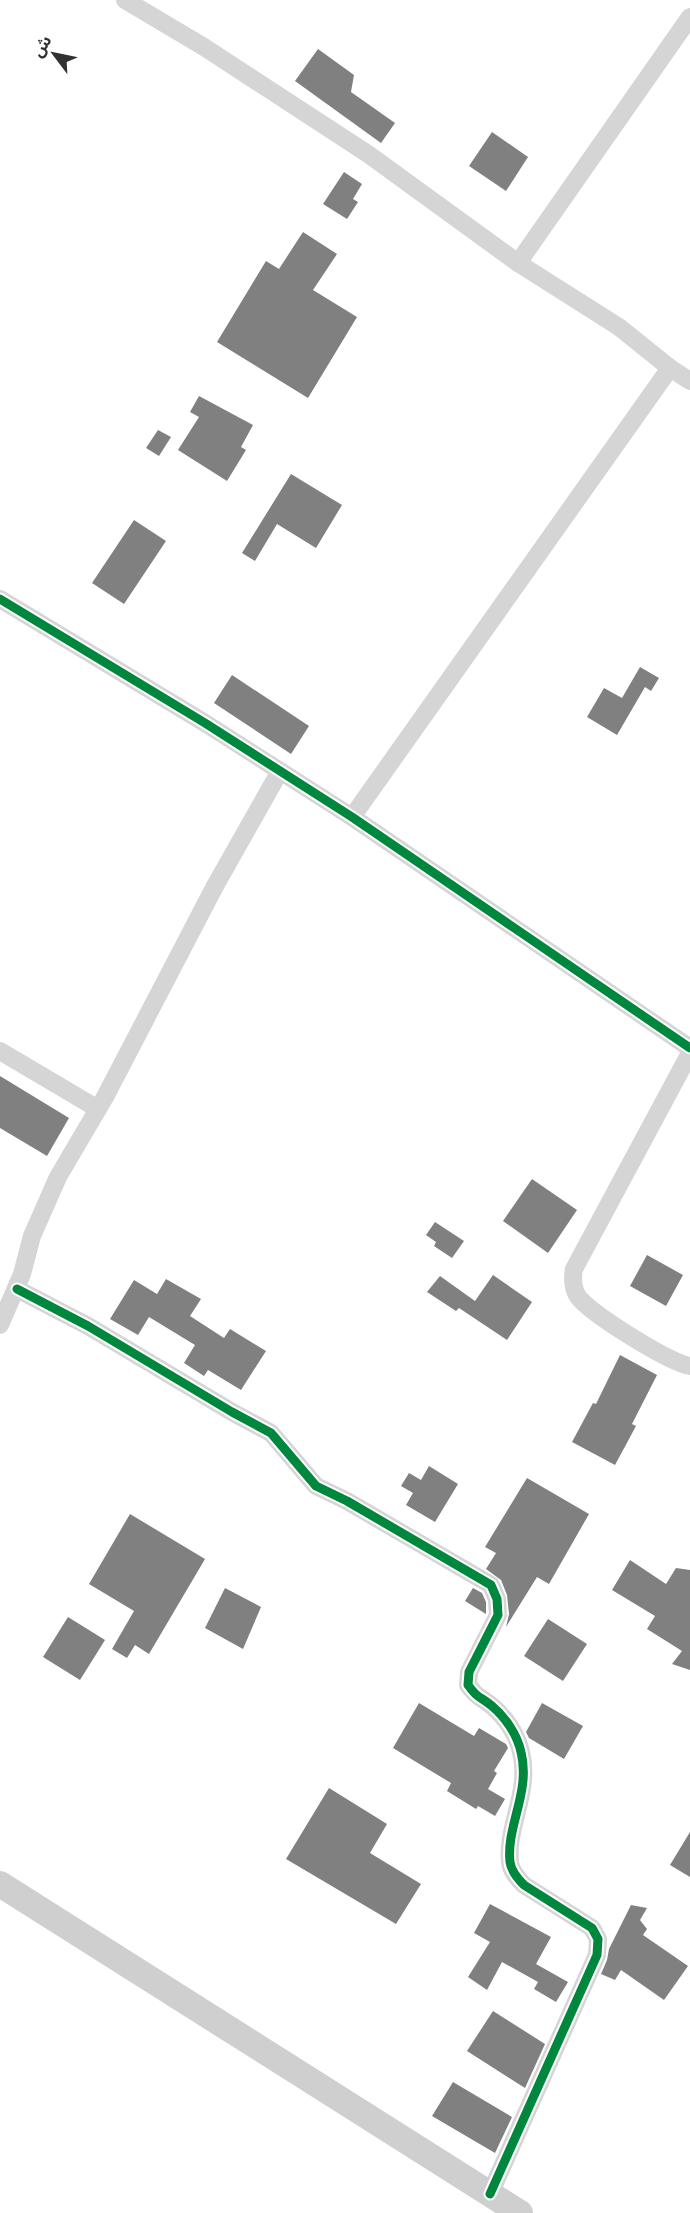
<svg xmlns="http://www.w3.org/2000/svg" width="690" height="2213" font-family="'Fira Sans Condensed','Noto Sans Arabic',sans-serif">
  <rect width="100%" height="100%" fill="#fff"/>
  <g fill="#808080">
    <path d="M 318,49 L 354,75 L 351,92 L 395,123 L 381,143 L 295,81 Z"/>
    <path d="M 492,132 L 528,157 L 506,191 L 469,166 Z"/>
    <path d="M 344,172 L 362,184 L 353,199 L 358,202 L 347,219 L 323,204 Z"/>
    <path d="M 303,232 L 337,254 L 313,290 L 357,317 L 308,398 L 217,342 L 266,261 L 279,269 Z"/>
    <path d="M 199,396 L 253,425 L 241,447 L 246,450 L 227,481 L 178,450 L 199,417 L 190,412 Z"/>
    <path d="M 158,430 L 171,437 L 159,456 L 146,448 Z"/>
    <path d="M 291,474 L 342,505 L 316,548 L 277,524 L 255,561 L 242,553 Z"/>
    <path d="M 134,520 L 166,541 L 124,604 L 92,583 Z"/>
    <path d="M 640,667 L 659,678 L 651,691 L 645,687 L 617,735 L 587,717 L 604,688 L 622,698 Z"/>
    <path d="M 232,675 L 309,726 L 291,754 L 214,703 Z"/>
    <path d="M 0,1076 L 69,1118 L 47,1156 L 0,1128 Z"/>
    <path d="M 532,1179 L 577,1210 L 548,1253 L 503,1221 Z"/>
    <path d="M 435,1222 L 464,1241 L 452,1258 L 434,1246 L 436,1242 L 426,1235 Z"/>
    <path d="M 647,1255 L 683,1275 L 666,1306 L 630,1286 Z"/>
    <path d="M 493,1275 L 532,1302 L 507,1340 L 459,1308 L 456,1311 L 427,1292 L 440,1276 L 475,1301 Z"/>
    <path d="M 166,1279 L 201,1299 L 190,1316 L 224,1338 L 230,1329 L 266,1351 L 241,1390 L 208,1370 L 204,1376 L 184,1363 L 195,1345 L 149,1317 L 138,1335 L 110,1319 L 134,1280 L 157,1294 Z"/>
    <path d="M 620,1355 L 657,1375 L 632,1424 L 636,1426 L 615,1465 L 572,1442 L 593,1403 L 596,1404 Z"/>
    <path d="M 429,1466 L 458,1484 L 435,1522 L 406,1505 L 413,1493 L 401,1486 L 409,1473 L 421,1480 Z"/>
    <path d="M 527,1478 L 589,1514 L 549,1584 L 537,1577 L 506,1627 L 509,1614 L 507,1595 L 501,1580 L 486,1569 L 496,1553 L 485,1547 Z"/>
    <path d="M 130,1514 L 205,1559 L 149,1654 L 135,1645 L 127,1658 L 112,1649 L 134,1611 L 89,1584 Z"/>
    <path d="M 630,1560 L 666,1584 L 676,1568 L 690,1570 L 690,1670 L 672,1664 L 682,1651 L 647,1629 L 655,1616 L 612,1590 Z"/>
    <path d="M 225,1588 L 261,1607 L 243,1649 L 205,1628 Z"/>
    <path d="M 473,1588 L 482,1593 L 486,1602 L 486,1614 L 465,1601 Z"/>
    <path d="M 68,1617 L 105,1640 L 80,1680 L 43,1657 Z"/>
    <path d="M 548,1619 L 587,1644 L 563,1681 L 524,1656 Z"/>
    <path d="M 419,1703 L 474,1736 L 479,1728 L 506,1744 L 508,1748 L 494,1771 L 497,1773 L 488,1789 L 505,1799 L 495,1816 L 478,1806 L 476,1809 L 447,1791 L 451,1783 L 393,1748 Z"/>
    <path d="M 542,1703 L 583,1726 L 564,1759 L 529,1738 L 526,1732 Z"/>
    <path d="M 329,1788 L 387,1824 L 370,1853 L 421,1884 L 396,1924 L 286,1859 Z"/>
    <path d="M 690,1832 L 690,1877 L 670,1865 Z"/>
    <path d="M 490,1904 L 551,1937 L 536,1964 L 568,1982 L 556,2002 L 534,1989 L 538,1982 L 502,1962 L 487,1990 L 468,1977 L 490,1942 L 474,1933 Z"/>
    <path d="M 631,1905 L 647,1908 L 640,1920 L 647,1929 L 643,1935 L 688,1966 L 664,2000 L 621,1970 L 615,1980 L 601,1974 L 607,1960 L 609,1949 Z"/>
    <path d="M 493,2011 L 545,2044 L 525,2088 L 467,2051 Z"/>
    <path d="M 453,2082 L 512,2117 L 495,2153 L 432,2116 Z"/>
  </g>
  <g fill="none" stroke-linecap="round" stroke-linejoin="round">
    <g stroke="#d5d5d5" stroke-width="18">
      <path d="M 125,0 L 204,47 L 368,154 L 518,263 L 619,327 L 670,368 L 690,381"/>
      <path d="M 518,263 L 690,17"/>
      <path d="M 0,599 L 205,723 L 352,817 L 690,1048"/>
      <path d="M 352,817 L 670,368"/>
      <path d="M 0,1051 L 98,1109"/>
      <path d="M 690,1053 L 574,1269 C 572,1278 573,1292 580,1299 C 595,1316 668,1362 690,1366"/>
      <path d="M 17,1289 L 88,1326 L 232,1412 L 271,1433 L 316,1486 L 347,1501 L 491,1585 L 497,1599 L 498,1615 L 469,1672 L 468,1685 C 478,1699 480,1696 492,1706 C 505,1717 517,1734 521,1752 C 531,1792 506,1826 510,1862 C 511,1871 517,1878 524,1885 L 592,1928 L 598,1939 L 597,1955 L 490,2194"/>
      <path d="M 0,1325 L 22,1274 L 32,1236 L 58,1177 L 105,1097 L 215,886 L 280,771"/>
    </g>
    <path stroke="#cfcfcf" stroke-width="26" d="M 0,1884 L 520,2213"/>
    <defs>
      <g id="cycleway">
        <path d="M 0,599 L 205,723 L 352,817 L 690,1048"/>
        <path d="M 17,1289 L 88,1326 L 232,1412 L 271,1433 L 316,1486 L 347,1501 L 491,1585 L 497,1599 L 498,1615 L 469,1672 L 468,1685 C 478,1699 480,1696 492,1706 C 505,1717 517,1734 521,1752 C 531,1792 506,1826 510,1862 C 511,1871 517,1878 524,1885 L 592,1928 L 598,1939 L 597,1955 L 490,2194"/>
      </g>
    </defs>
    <use href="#cycleway" stroke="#fff" stroke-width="13"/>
    <use href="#cycleway" stroke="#00873e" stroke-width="9"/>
  </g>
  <g transform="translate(54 54) rotate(302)" stroke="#ffffff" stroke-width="4.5" paint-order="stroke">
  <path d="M0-4.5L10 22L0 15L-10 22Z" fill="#313131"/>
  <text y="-9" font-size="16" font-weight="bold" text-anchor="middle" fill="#313131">ش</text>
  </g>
</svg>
